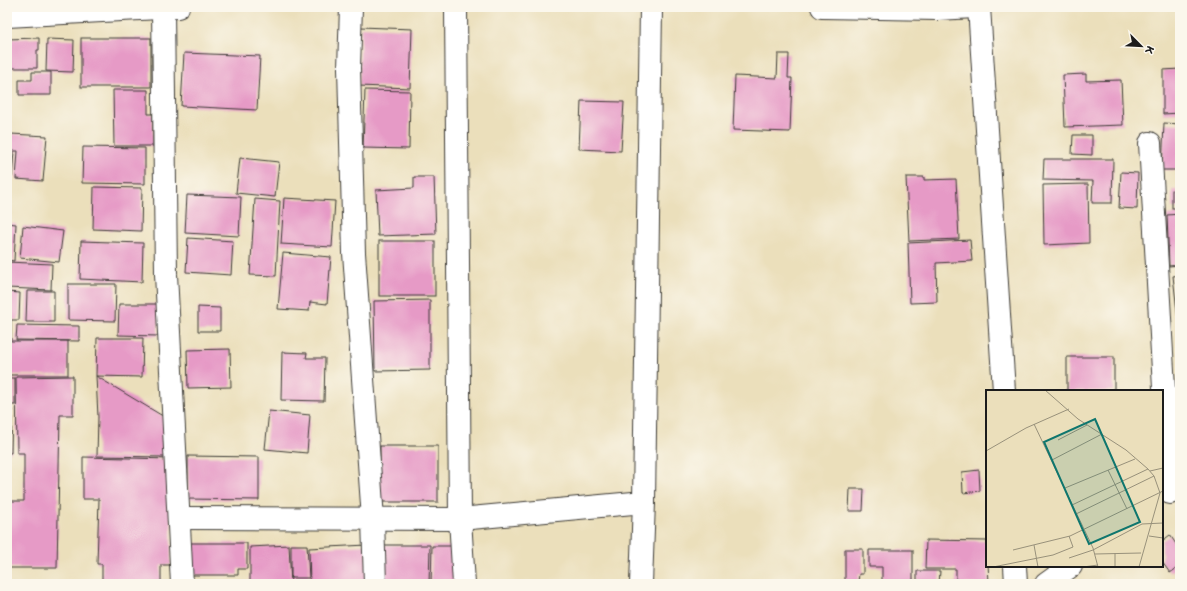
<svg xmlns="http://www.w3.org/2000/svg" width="1187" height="591" font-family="Itim,sans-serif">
  <rect width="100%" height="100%" fill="#fbf7ec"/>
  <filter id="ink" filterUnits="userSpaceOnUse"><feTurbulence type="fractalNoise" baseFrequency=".025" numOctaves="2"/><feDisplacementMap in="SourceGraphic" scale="8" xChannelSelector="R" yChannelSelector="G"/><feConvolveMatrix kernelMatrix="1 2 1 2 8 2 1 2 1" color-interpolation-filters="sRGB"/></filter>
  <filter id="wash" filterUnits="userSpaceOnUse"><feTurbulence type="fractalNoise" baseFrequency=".012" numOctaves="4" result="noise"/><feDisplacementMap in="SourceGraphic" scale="16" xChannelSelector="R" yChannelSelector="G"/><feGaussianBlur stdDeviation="0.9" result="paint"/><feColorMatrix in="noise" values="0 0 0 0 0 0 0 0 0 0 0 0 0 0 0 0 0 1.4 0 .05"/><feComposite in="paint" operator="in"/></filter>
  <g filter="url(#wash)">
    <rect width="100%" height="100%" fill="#ebdfbb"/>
    <g id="blocks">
      <g fill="#e69ac6">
        <path d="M 361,27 L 412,29 L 410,88 L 359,86 Z"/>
        <path d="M 39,38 L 39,50 L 37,50 L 37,68 L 9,68 L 9,54 L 7,54 L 7,39 Z"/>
        <rect x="81" y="38" width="70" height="49"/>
        <path d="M 47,39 L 74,40 L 73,72 L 46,71 Z"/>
        <path d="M 184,53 L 260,56 L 257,110 L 181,106 Z"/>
        <path d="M 778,54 L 789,54 L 788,78 L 792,78 L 790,132 L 733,130 L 735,76 L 777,78 Z"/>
        <path d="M 1180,69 L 1180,113 L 1163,114 L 1163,70 Z"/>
        <path d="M 32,72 L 51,72 L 51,95 L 19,95 L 19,80 L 32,80 Z"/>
        <path d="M 1086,74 L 1086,81 L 1121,80 L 1123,125 L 1065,127 L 1063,75 Z"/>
        <path d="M 113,90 L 148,90 L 148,114 L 153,114 L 153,146 L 114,146 Z"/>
        <path d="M 365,90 L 410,91 L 409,149 L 363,148 Z"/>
        <path d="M 581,101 L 624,102 L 621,151 L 579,149 Z"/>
        <path d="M 1164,123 L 1180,124 L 1180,170 L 1162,170 Z"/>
        <path d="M 11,134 L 47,136 L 43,181 L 16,179 L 18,151 L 14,151 L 12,177 L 7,176 L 7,151 L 10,151 Z"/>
        <path d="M 1073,135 L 1092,135 L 1092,155 L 1072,154 Z"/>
        <path d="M 83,147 L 145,148 L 145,184 L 82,183 Z"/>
        <path d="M 240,158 L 279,162 L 275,197 L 236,193 Z"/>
        <path d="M 1044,159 L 1113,159 L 1112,203 L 1092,203 L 1093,181 L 1043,180 Z"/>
        <path d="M 1121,172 L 1138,173 L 1137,209 L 1119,208 Z"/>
        <path d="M 414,177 L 434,177 L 436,234 L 378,236 L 376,190 L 414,188 Z"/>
        <path d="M 906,177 L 924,177 L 924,180 L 956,179 L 959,239 L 909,241 Z"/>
        <path d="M 1088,184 L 1089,243 L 1044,245 L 1043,185 Z"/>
        <path d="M 94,187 L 142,188 L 141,231 L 93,229 Z"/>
        <rect x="1172" y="190" width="8" height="18"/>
        <path d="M 187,195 L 241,197 L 239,236 L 185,233 Z"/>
        <path d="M 284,198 L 335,201 L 332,247 L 281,244 Z"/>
        <path d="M 255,199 L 280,201 L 276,276 L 250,275 Z"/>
        <path d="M 1180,214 L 1180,265 L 1169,266 L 1167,215 Z"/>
        <path d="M 7,223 L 16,224 L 14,261 L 7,260 Z"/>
        <path d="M 23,226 L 63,231 L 59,262 L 20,258 Z"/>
        <path d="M 188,238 L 233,241 L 231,275 L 186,272 Z"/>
        <path d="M 970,240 L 972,261 L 936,263 L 937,302 L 910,303 L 908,243 Z"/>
        <path d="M 81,241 L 143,243 L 142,282 L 80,279 Z"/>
        <rect x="379" y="241" width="56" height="55"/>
        <path d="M 283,253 L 331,257 L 327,304 L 310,302 L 309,311 L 278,309 Z"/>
        <path d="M 7,262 L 52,264 L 51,290 L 7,288 Z"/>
        <path d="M 1180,275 L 1180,320 L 1178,320 L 1173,276 Z"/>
        <path d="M 68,284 L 116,284 L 115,321 L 68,320 Z"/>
        <path d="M 27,291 L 54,291 L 54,322 L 26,322 Z"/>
        <path d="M 7,292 L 20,293 L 19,320 L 11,320 L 11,341 L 68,341 L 68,375 L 7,375 Z"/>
        <path d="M 430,300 L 430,370 L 375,371 L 374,301 Z"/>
        <path d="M 119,304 L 159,304 L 158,336 L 118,335 Z"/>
        <path d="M 198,307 L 220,308 L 220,331 L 198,331 Z"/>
        <path d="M 17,325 L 79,326 L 79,341 L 16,340 Z"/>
        <path d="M 97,338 L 143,338 L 142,377 L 96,376 Z"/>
        <path d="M 230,349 L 231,387 L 188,388 L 187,350 Z"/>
        <path d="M 282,352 L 307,353 L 306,358 L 325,358 L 324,401 L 281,400 Z"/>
        <rect x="1067" y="357" width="47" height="34"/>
        <path d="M 73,376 L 73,415 L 60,415 L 57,568 L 7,568 L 7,501 L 24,501 L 24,453 L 17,453 L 16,377 Z"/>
        <path d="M 96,376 L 166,418 L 165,457 L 97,456 L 98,417 Z"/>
        <rect x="7" y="378" width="8" height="27"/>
        <path d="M 7,410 L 12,410 L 11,453 L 7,453 Z"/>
        <path d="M 269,411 L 310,415 L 307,453 L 265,449 Z"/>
        <rect x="380" y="446" width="58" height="56"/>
        <path d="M 188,456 L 259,457 L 259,500 L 188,499 Z"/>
        <path d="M 83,457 L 172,459 L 171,565 L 161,565 L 161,584 L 102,584 L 102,564 L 97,564 L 99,499 L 83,499 Z"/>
        <path d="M 979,470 L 980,491 L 963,493 L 962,472 Z"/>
        <path d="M 850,489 L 864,489 L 863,511 L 849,511 Z"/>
        <path d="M 1170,535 L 1180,550 L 1180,566 L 1170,573 L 1162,562 L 1162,541 Z"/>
        <path d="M 926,540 L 987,541 L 989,584 L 956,584 L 956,569 L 925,569 Z"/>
        <path d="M 185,543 L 247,543 L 247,569 L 238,569 L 238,575 L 185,575 Z"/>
        <path d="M 289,545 L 291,584 L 250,584 L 250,547 Z"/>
        <path d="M 291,545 L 307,545 L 309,578 L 291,578 Z"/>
        <path d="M 367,545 L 368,584 L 310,584 L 309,548 Z"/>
        <path d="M 379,545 L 430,545 L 429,584 L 379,584 Z"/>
        <path d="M 432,546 L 456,546 L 456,584 L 431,584 Z"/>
        <path d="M 845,549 L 863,549 L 863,574 L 859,574 L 858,582 L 845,582 Z"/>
        <path d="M 869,550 L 913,550 L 913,584 L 882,584 L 882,567 L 869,567 Z"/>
        <path d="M 917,571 L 940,571 L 939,584 L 917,584 Z"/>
      </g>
    </g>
  </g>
  <g filter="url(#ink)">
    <use href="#blocks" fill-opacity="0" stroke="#3b3934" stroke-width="1"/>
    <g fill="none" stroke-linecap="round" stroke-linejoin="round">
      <defs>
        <g id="minor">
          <path d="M 163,7 L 166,274 L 182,584"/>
          <path d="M 351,7 L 349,68 L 354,253 L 373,519 L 375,584"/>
          <path d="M 456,7 L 460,519 L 464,584"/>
          <path d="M 822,7 L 937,9 L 975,7"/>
          <path d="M 979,7 L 1004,391"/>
          <path d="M 7,16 L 178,7"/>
          <path d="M 1150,143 L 1170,493"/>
          <path d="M 179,518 L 460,519 L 644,502"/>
          <path d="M 1015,566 L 1016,584"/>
          <path d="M 641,584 L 644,502 L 651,7"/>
          <path d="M 1046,584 L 1071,566"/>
        </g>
      </defs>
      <use href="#minor" stroke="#3b3934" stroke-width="24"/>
      <use href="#minor" stroke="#fff" stroke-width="22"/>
    </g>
  </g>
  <g transform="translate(986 390)">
    <rect width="177" height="177" fill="#ebdfbb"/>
    <path fill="none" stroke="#98917b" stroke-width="1" d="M 59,0 L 92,29 L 140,60 L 162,79 L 168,86 L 174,103 L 153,177M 48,34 L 107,158 L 112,177M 72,50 L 101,35M 0,61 L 40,38 L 83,19M 66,70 L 116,44M 122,80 L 141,119M 164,81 L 177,78M 79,98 L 149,69M 86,115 L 162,79M 90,124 L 168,86M 163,146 L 177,148M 48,155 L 52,177M 27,160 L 84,146 L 177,101M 129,163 L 129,177M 109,164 L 155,163M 83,168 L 107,160 L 156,134 L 177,133M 7,177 L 67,165 L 87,157 L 83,146M 97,177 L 112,175"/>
    <path fill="#0f766e" fill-opacity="0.15" stroke="#0f766e" stroke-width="2" d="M 109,29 L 154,132 L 103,154 L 58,52 Z"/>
    <rect width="177" height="177" fill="none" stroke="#1c1c1c" stroke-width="2"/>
  </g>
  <rect width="1187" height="591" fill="none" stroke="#fbf7ec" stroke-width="24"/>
  <g transform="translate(1141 46) rotate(114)" stroke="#fbf7ec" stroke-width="3" paint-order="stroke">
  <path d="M0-3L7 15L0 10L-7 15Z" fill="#1c1c1c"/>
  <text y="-6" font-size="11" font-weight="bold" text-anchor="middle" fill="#1c1c1c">K</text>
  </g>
</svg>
